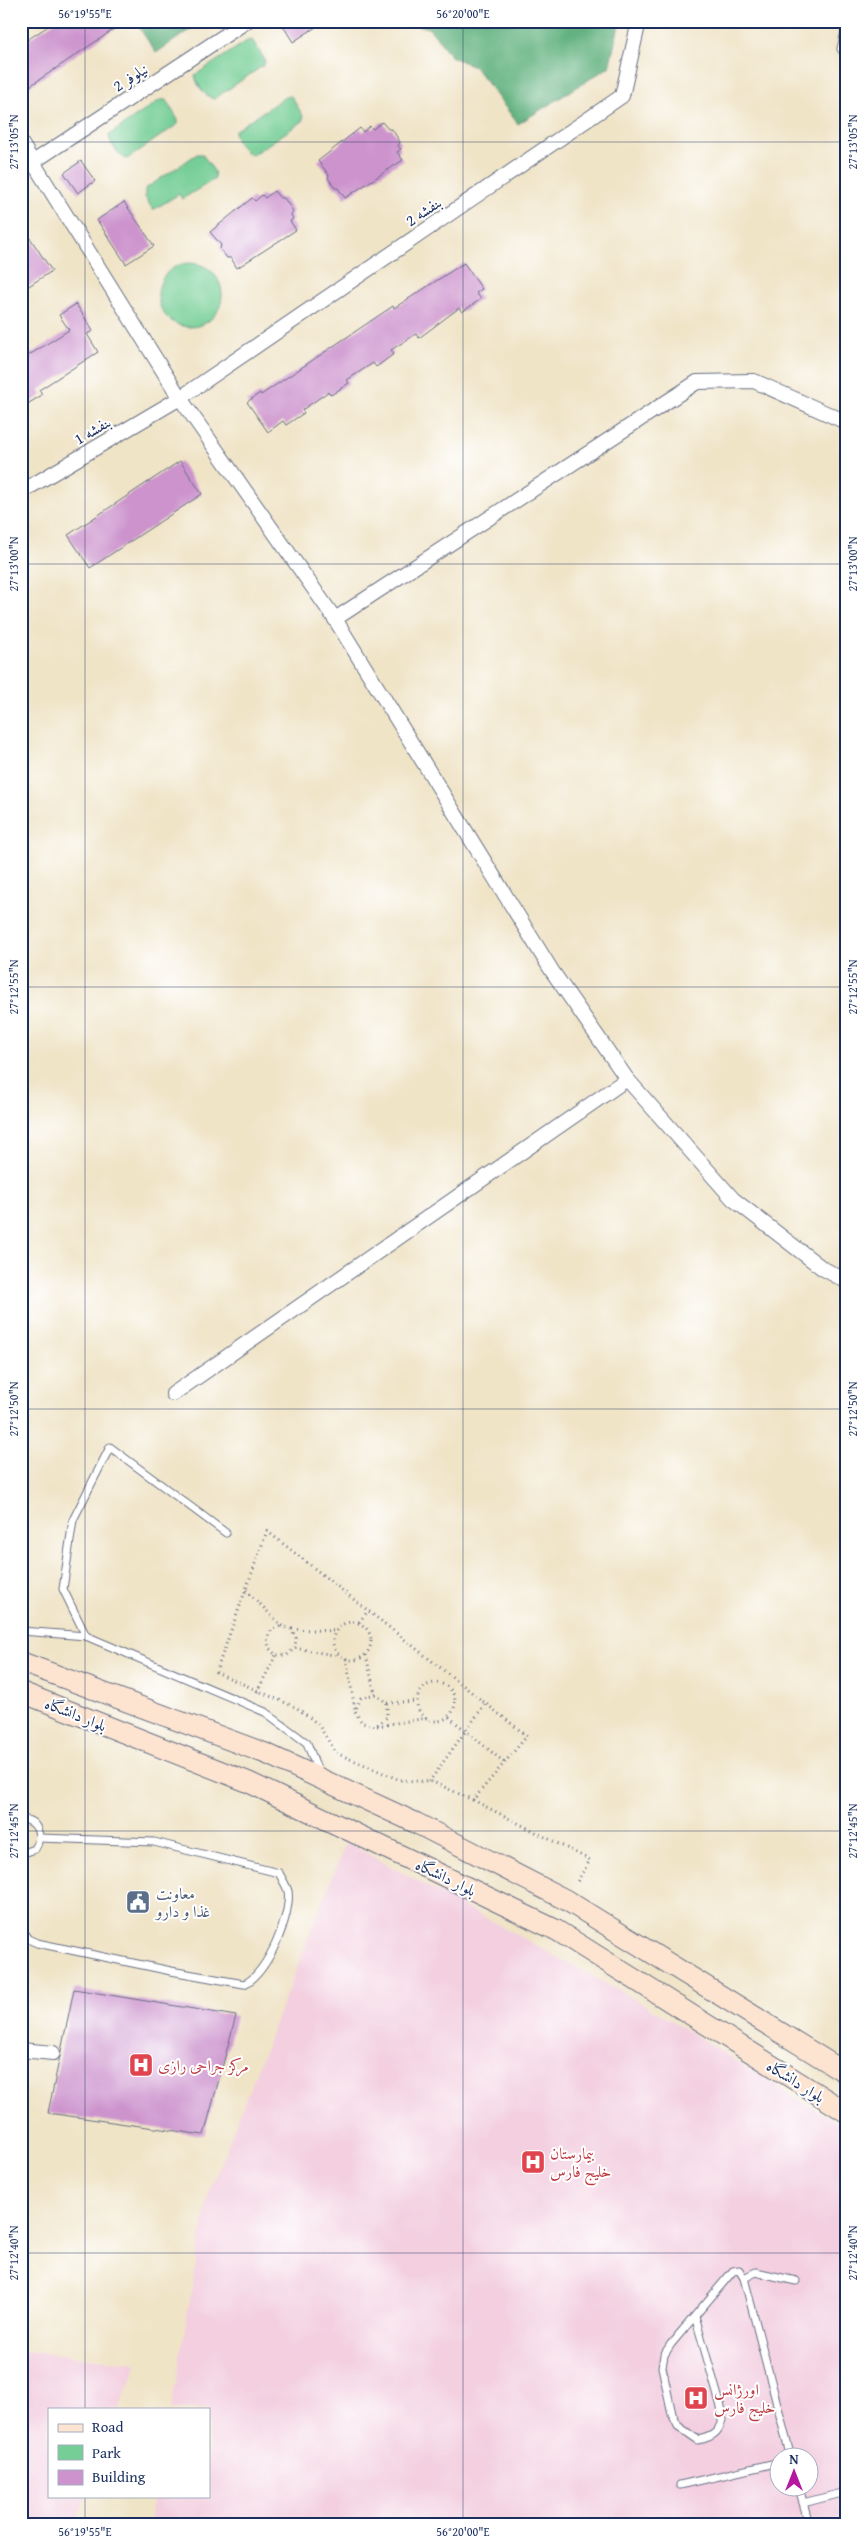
<svg xmlns="http://www.w3.org/2000/svg" width="867" height="2545" font-family="'Gentium Book Plus',Amiri,serif">
  <rect width="100%" height="100%" fill="#fff"/>
  <filter id="ink" filterUnits="userSpaceOnUse"><feTurbulence type="fractalNoise" baseFrequency=".02" numOctaves="2"/><feDisplacementMap in="SourceGraphic" scale="10" xChannelSelector="R" yChannelSelector="G"/><feConvolveMatrix kernelMatrix="1 2 1 2 8 2 1 2 1" color-interpolation-filters="sRGB"/></filter>
  <filter id="wash" filterUnits="userSpaceOnUse"><feTurbulence type="fractalNoise" baseFrequency=".0096" numOctaves="4" result="noise"/><feDisplacementMap in="SourceGraphic" scale="20" xChannelSelector="R" yChannelSelector="G"/><feGaussianBlur stdDeviation="1.12" result="paint"/><feColorMatrix in="noise" values="0 0 0 0 0 0 0 0 0 0 0 0 0 0 0 0 0 1.4 0 .05"/><feComposite in="paint" operator="in"/></filter>
  <g filter="url(#wash)">
    <rect width="100%" height="100%" fill="#f0e4c7"/>
    <g fill="#f3cfe0" fill-rule="evenodd">
      <path d="M 346,1842 L 642,2003 L 846,2128 L 846,2524 L 148,2524 L 155,2496 L 209,2496 L 209,2409 L 171,2409 L 208,2195 ZM 780,2458 L 810,2458 L 810,2488 L 780,2488 Z"/>
      <path d="M 21,2351 L 137,2363 L 119,2409 L 49,2409 L 49,2496 L 86,2496 L 76,2524 L 21,2524 Z"/>
    </g>
    <g fill="#75ce95" stroke="#487e7a">
      <path d="M 252,40 L 265,60 L 264,65 L 214,99 C 205,97 196,84 195,75 L 247,41 Z"/>
      <path d="M 291,96 L 303,116 L 303,121 L 252,155 C 244,153 234,140 234,131 L 285,97 Z"/>
      <path d="M 160,100 L 166,100 L 178,120 L 178,124 L 127,159 C 119,156 109,143 109,135 Z"/>
      <path d="M 197,154 L 202,154 L 214,171 L 215,179 L 182,199 L 179,194 L 153,210 L 145,197 L 145,189 Z"/>
      <circle cx="190" cy="295" r="32"/>
    </g>
    <g fill="#60b17e" stroke="#3e706e">
      <path d="M 135,21 L 203,21 L 156,53 Z"/>
      <path d="M 404,21 L 620,21 L 609,67 L 518,124 L 475,67 L 452,57 L 429,28 Z"/>
    </g>
    <g id="blocks">
      <g fill="#cc93cd">
        <path d="M 56,21 L 126,21 L 21,92 L 21,44 Z"/>
        <path d="M 280,21 L 325,21 L 293,42 Z"/>
        <path d="M 382,122 L 388,129 L 392,129 L 400,142 L 398,146 L 401,149 L 397,152 L 403,160 L 345,198 L 338,188 L 335,188 L 328,178 L 329,175 L 318,161 L 360,128 L 363,132 L 370,126 L 373,129 Z"/>
        <path d="M 81,161 L 95,181 L 78,193 L 64,173 Z"/>
        <path d="M 274,191 L 280,198 L 284,198 L 293,211 L 291,215 L 293,219 L 290,221 L 296,230 L 237,268 L 231,258 L 227,258 L 220,249 L 221,245 L 210,232 L 252,198 L 255,201 L 262,195 L 265,198 Z"/>
        <path d="M 124,202 L 154,246 L 126,264 L 97,220 Z"/>
        <path d="M 30,238 L 52,271 L 21,291 L 21,244 Z"/>
        <path d="M 464,263 L 482,289 L 476,293 L 481,299 L 462,312 L 459,308 L 419,338 L 416,334 L 391,350 L 394,354 L 376,367 L 373,363 L 347,380 L 349,383 L 331,395 L 328,392 L 302,410 L 304,413 L 286,425 L 283,421 L 268,432 L 247,402 L 260,393 L 261,395 L 393,306 L 394,308 Z"/>
        <path d="M 76,304 L 93,331 L 87,334 L 98,352 L 39,390 L 42,395 L 21,408 L 21,360 L 69,330 L 59,315 Z"/>
        <path d="M 180,461 L 202,494 L 90,568 L 68,535 Z"/>
        <path d="M 74,1989 L 236,2016 L 204,2135 L 48,2113 Z"/>
      </g>
    </g>
  </g>
  <g filter="url(#ink)">
    <use href="#blocks" fill-opacity="0" stroke="#666e83" stroke-width="1"/>
    <g fill="none" stroke-linecap="round" stroke-linejoin="round">
      <defs>
        <g id="lane">
          <path d="M 846,27 L 841,49 L 846,56"/>
          <path d="M 21,1631 L 86,1636 L 265,1712 L 307,1743 L 319,1774"/>
          <path d="M 86,1636 L 63,1589 L 73,1520 L 110,1447 L 226,1533"/>
          <path d="M 21,1819 C 38,1820 43,1836 35,1849 L 21,1854"/>
          <path d="M 22,1854 L 22,1931 L 28,1939 L 37,1943 L 171,1971 L 244,1984 C 267,1975 292,1914 288,1891 C 286,1885 282,1879 279,1873 L 154,1842 L 39,1838"/>
          <path d="M 744,2278 L 756,2272 L 796,2281"/>
          <path d="M 695,2316 L 723,2414 C 721,2431 714,2437 698,2440 L 678,2426 L 672,2414 L 662,2367 L 664,2355 L 671,2344 L 733,2271 L 739,2270 L 744,2278 L 791,2458"/>
          <path d="M 680,2485 L 780,2462"/>
          <path d="M 799,2488 L 809,2524"/>
          <path d="M 803,2503 L 846,2492"/>
        </g>
        <g id="street">
          <path d="M 21,143 L 180,398 L 335,619 L 552,971 L 627,1079 L 733,1199 L 822,1268 L 846,1281"/>
          <path d="M 21,170 L 247,21"/>
          <path d="M 21,492 L 180,398 L 622,96 L 639,21"/>
          <path d="M 335,619 L 697,382 L 754,381 L 846,422"/>
          <path d="M 173,1394 L 627,1079"/>
          <path d="M 21,2050 L 53,2053"/>
        </g>
        <g id="secondary">
          <path d="M 21,1662 L 267,1754 L 416,1823 L 566,1900 L 846,2073"/>
          <path d="M 21,1692 L 248,1782 L 556,1930 L 846,2112"/>
        </g>
      </defs>
      <use href="#lane" stroke="#666e83" stroke-width="9"/>
      <use href="#street" stroke="#666e83" stroke-width="16"/>
      <use href="#secondary" stroke="#666e83" stroke-width="22"/>
      <g stroke="#666e83" stroke-width="3" stroke-dasharray="1 4" stroke-linecap="butt">
        <path d="M 267,1531 L 527,1736 L 473,1800 L 433,1782 L 400,1780 L 336,1753 L 318,1724 L 297,1708 L 216,1672 Z"/>
        <path d="M 246,1590 L 282,1626 L 291,1629 L 296,1638 L 295,1648 L 287,1655 L 276,1655 L 269,1648 L 267,1638 L 272,1629 L 282,1626"/>
        <path d="M 359,1622 L 368,1611"/>
        <circle cx="352" cy="1641" r="19"/>
        <path d="M 292,1629 L 335,1631"/>
        <path d="M 295,1648 L 339,1656"/>
        <path d="M 366,1655 L 375,1694"/>
        <path d="M 346,1658 L 355,1709"/>
        <circle cx="436" cy="1702" r="19"/>
        <path d="M 257,1692 L 276,1655"/>
        <path d="M 375,1694 L 387,1703 L 387,1717 L 376,1726 L 362,1723 L 355,1711 L 361,1698 Z"/>
        <path d="M 387,1703 L 416,1701"/>
        <path d="M 449,1717 L 505,1763"/>
        <path d="M 377,1726 L 427,1718"/>
        <path d="M 429,1782 L 485,1704"/>
        <path d="M 473,1800 L 590,1860 L 576,1884"/>
      </g>
      <use href="#lane" stroke="#fff" stroke-width="7"/>
      <use href="#street" stroke="#fff" stroke-width="14"/>
      <use href="#secondary" stroke="#fde4d1" stroke-width="20"/>
    </g>
  </g>
  <path fill="none" stroke="#1b2f5e" stroke-width="1" stroke-opacity="0.45" d="M 85,21 L 85,2409M 463,21 L 463,2524M 840,21 L 840,2524M 21,142 L 846,142M 21,564 L 846,564M 21,987 L 846,987M 21,1409 L 846,1409M 21,1831 L 846,1831M 21,2253 L 846,2253M 85,2496 L 85,2524"/>
  <defs>
    <symbol id="civic-square" viewBox="-11 -11 22 22"><rect x="-9" y="-9" width="18" height="18" rx="4" fill="#5c6f8a" stroke="#fff"/><path d="M-.6-6.5H3V-4.5H.6V-3L4-1V1h2V6H-6V1h2V-1L-.6-3ZM-1.2 2.5V6h2.4V2.5Z" fill="#fff"/></symbol>
    <symbol id="hospital-square" viewBox="-11 -11 22 22"><rect x="-9" y="-9" width="18" height="18" rx="4" fill="#e0444e" stroke="#fff"/><path d="M-5-5h3v3.5h4V-5h3V5h-3V1.5h-4V5h-3Z" fill="#fff"/></symbol>
  </defs>
  <g fill-rule="evenodd">
    <use href="#civic-square" x="124" y="1888" width="28" height="28"/>
    <use href="#hospital-square" x="127" y="2051" width="28" height="28"/>
    <use href="#hospital-square" x="519" y="2148" width="28" height="28"/>
    <use href="#hospital-square" x="682" y="2384" width="28" height="28"/>
  </g>
  <g text-anchor="middle" stroke-width="4" stroke-linejoin="round" paint-order="stroke">
    <g font-size="16" fill="#1b2f5e" stroke="#fff">
      <text transform="translate(130 77) rotate(-33)" y="6">نیلوفر 2</text>
      <text transform="translate(423 211) rotate(-34)" y="6">بنفشه 2</text>
      <text transform="translate(92 430) rotate(-31)" y="6">بنفشه 1</text>
      <text transform="translate(76 1714) rotate(22)" y="6">بلوار دانشگاه</text>
      <text transform="translate(446 1877) rotate(26)" y="6">بلوار دانشگاه</text>
      <text transform="translate(796 2081) rotate(32)" y="6">بلوار دانشگاه</text>
    </g>
    <g font-size="16" fill="#4e5e75" stroke="#fff" text-anchor="start">
      <text x="156" y="1899">معاونت<tspan x="156" dy="18">غذا و دارو</tspan></text>
    </g>
    <g font-size="16" fill="#be3a42" stroke="#fff" text-anchor="start">
      <text x="158" y="2071">مرکز جراحی رازی</text>
      <text x="550" y="2159">بیمارستان<tspan x="550" dy="18">خلیج فارس</tspan></text>
      <text x="714" y="2395">اورژانس<tspan x="714" dy="18">خلیج فارس</tspan></text>
    </g>
  </g>
  <rect width="867" height="2545" fill="none" stroke="#fff" stroke-width="55"/>
  <rect x="48" y="2408" width="162" height="90" fill="#ffffff" stroke="#a4acbf"/>
  <rect x="58" y="2424" width="25" height="8" fill="#fde4d1" stroke="#a4acbf"/>
  <text x="92" y="2432" font-size="15" fill="#1b2f5e">Road</text>
  <rect x="58" y="2445" width="25" height="15" fill="#75ce95" stroke="#a4acbf"/>
  <text x="92" y="2458" font-size="15" fill="#1b2f5e">Park</text>
  <rect x="58" y="2470" width="25" height="15" fill="#cc93cd" stroke="#a4acbf"/>
  <text x="92" y="2482" font-size="15" fill="#1b2f5e">Building</text>
  <g transform="translate(794 2472)"><circle r="24" fill="#ffffff" stroke="#a4acbf"/>
  <path d="M0-4L9 19L0 12L-9 19Z" fill="#b5179e"/>
  <text y="-8" font-size="14" font-weight="bold" text-anchor="middle" fill="#1b2f5e">N</text>
  </g>
  <rect x="28" y="28" width="812" height="2490" fill="none" stroke="#1b2f5e" stroke-width="2"/>
  <g font-size="12" text-anchor="middle" fill="#1b2f5e">
    <text x="85" y="18">56°19'55"E</text>
    <text x="463" y="18">56°20'00"E</text>
    <text transform="translate(14 142) rotate(-90)" y="4">27°13'05"N</text>
    <text transform="translate(853 142) rotate(-90)" y="4">27°13'05"N</text>
    <text transform="translate(14 564) rotate(-90)" y="4">27°13'00"N</text>
    <text transform="translate(853 564) rotate(-90)" y="4">27°13'00"N</text>
    <text transform="translate(14 987) rotate(-90)" y="4">27°12'55"N</text>
    <text transform="translate(853 987) rotate(-90)" y="4">27°12'55"N</text>
    <text transform="translate(14 1409) rotate(-90)" y="4">27°12'50"N</text>
    <text transform="translate(853 1409) rotate(-90)" y="4">27°12'50"N</text>
    <text transform="translate(14 1831) rotate(-90)" y="4">27°12'45"N</text>
    <text transform="translate(853 1831) rotate(-90)" y="4">27°12'45"N</text>
    <text transform="translate(14 2253) rotate(-90)" y="4">27°12'40"N</text>
    <text transform="translate(853 2253) rotate(-90)" y="4">27°12'40"N</text>
    <text x="85" y="2536">56°19'55"E</text>
    <text x="463" y="2536">56°20'00"E</text>
  </g>
</svg>
